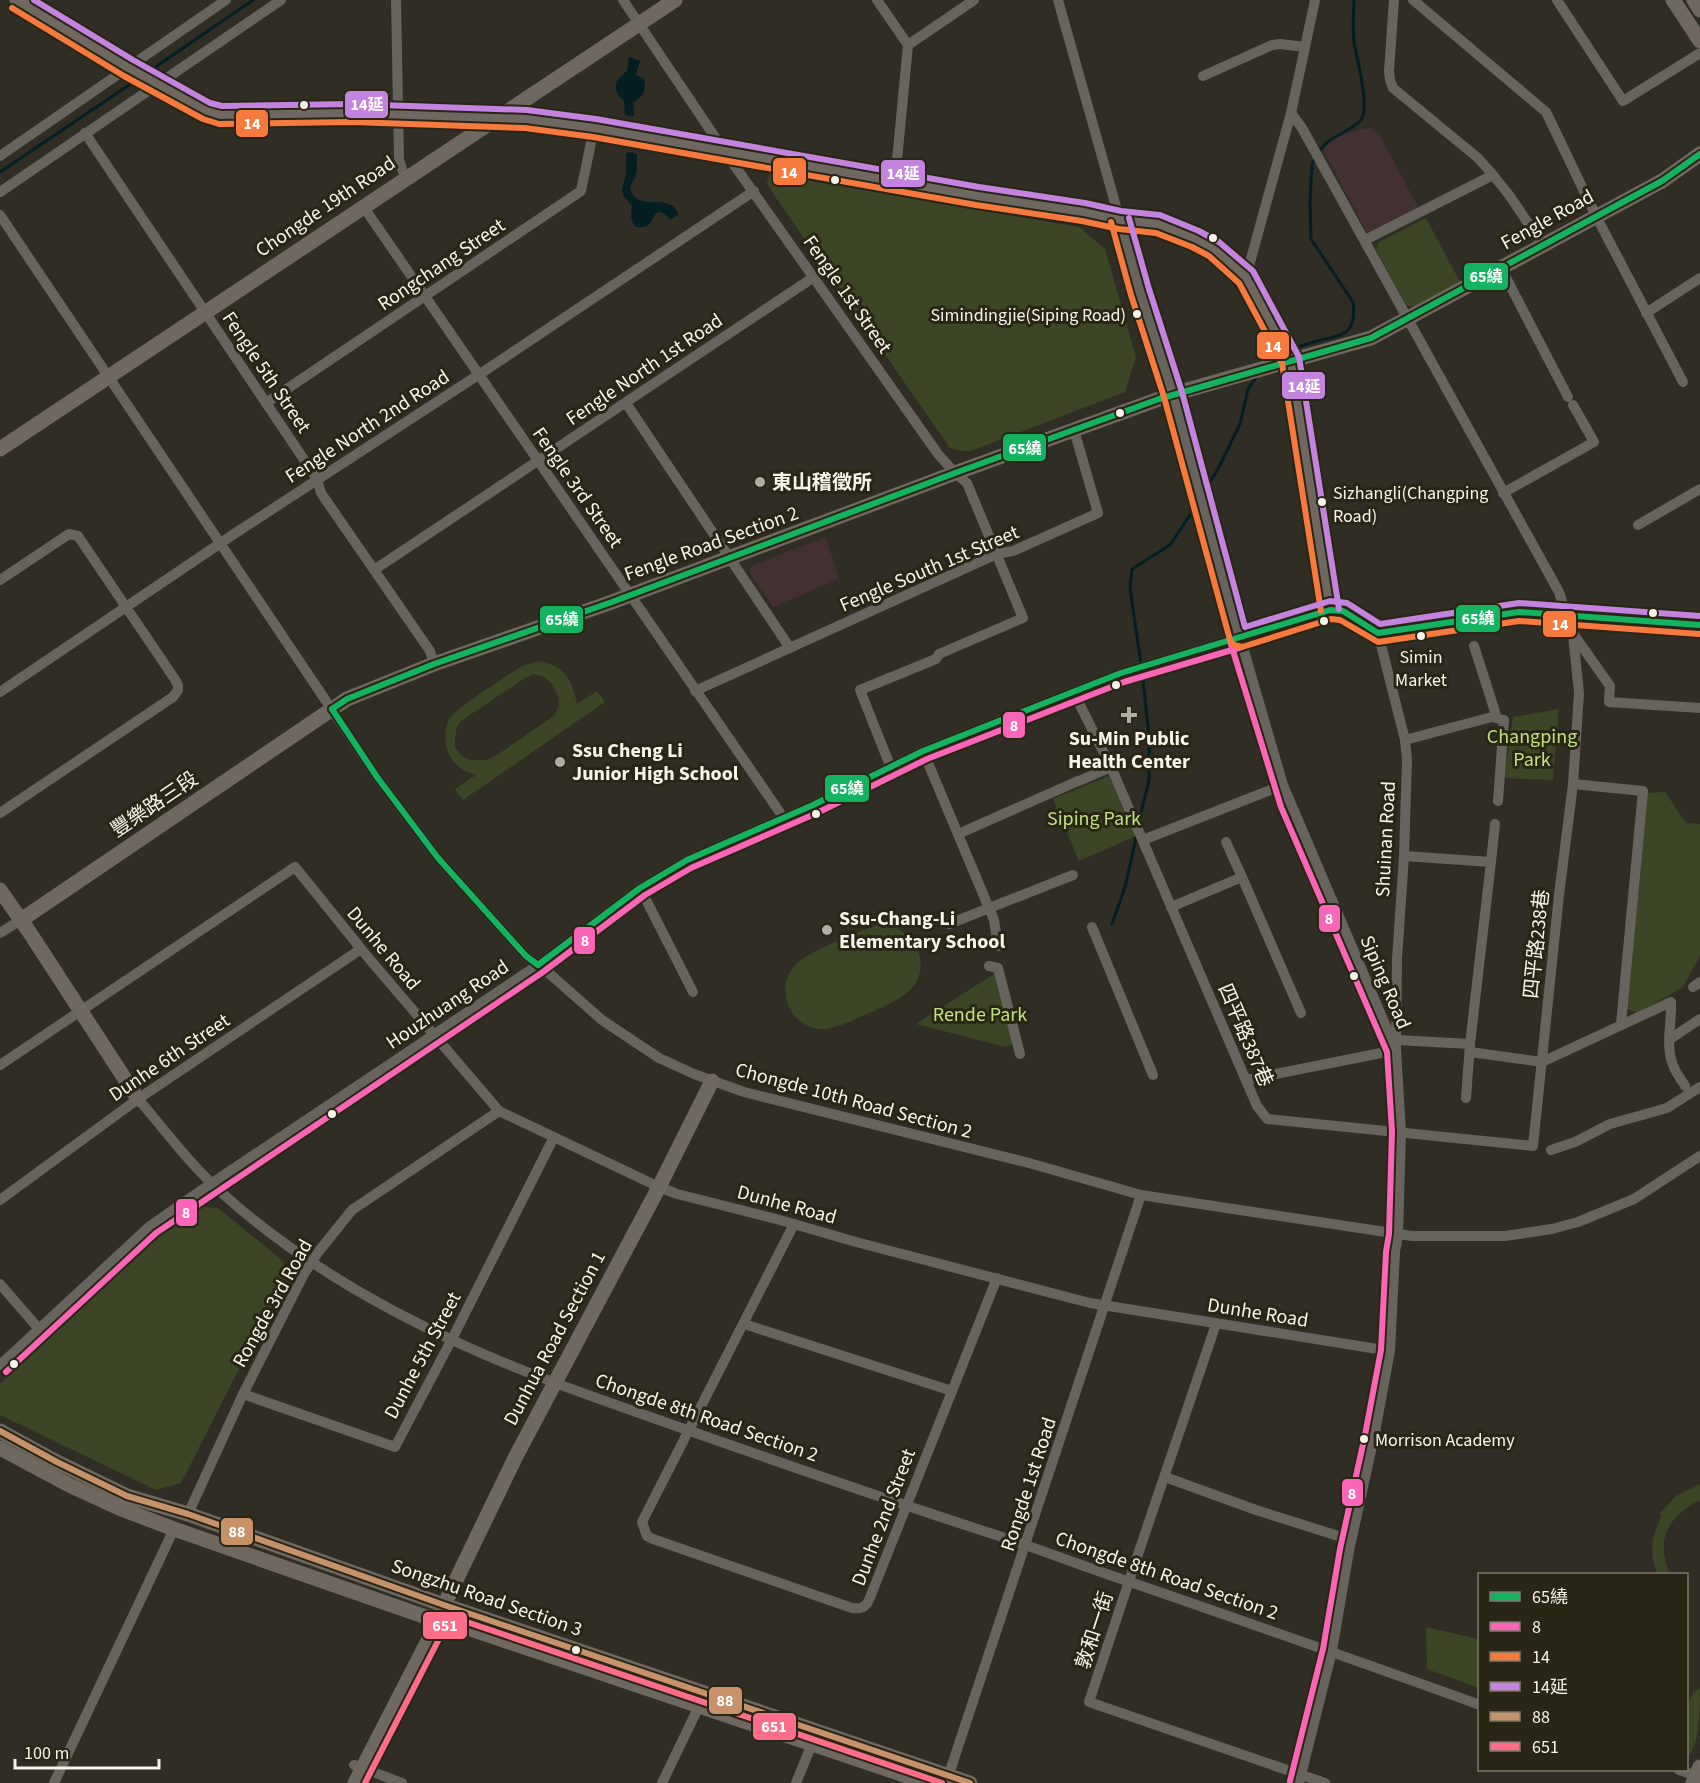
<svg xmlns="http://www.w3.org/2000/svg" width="1700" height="1783" font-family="'Source Sans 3','Noto Sans TC',sans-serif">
  <rect width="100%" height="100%" fill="#2f2d24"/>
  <g fill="#423033">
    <path d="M 1373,128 L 1381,137 L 1419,209 L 1380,228 L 1367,232 L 1325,154 L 1325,148 L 1328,143 L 1335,138 L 1361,129 Z"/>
    <path d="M 826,537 L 839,579 L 773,607 L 749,572 L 752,565 Z"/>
  </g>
  <g fill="#3c4626" fill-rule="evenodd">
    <path d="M 770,174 L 1079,227 L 1105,249 L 1136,357 L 1125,392 L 971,451 L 962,451 L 950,448 L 772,192 L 767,183 Z"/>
    <path d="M 1426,218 L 1460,282 L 1414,307 L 1406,305 L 1376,250 L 1379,242 Z"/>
    <path d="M 539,661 C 565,666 572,680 577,704 L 597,691 L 605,702 L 463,800 L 455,789 L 476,775 C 463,771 454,766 448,752 C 444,742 444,730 449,720 C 455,708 503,679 517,669 L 525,665 ZM 533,674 L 543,676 L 552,684 L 558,696 L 559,705 L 555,715 L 497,755 L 487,760 L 471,760 L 462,756 L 455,747 L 455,737 L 457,727 L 461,721 L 525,678 Z"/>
    <path d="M 1559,709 L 1553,780 L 1504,778 L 1513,717 Z"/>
    <path d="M 1109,776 L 1136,836 L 1079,861 L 1053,799 Z"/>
    <path d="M 1665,792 L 1686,823 L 1700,824 L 1700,956 L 1683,987 L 1638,1013 L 1627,1009 L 1647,793 Z"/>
    <path d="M 877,925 C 911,922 936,964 910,990 C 896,1004 867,1013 849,1022 C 839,1026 829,1030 818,1029 C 788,1024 775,988 795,965 C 806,953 859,931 877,925 Z"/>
    <path d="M 997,972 L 1013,1043 L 1006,1047 L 916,1024 Z"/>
    <path d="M 201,1207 L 218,1208 L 283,1261 L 287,1275 L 181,1483 L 156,1490 L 0,1415 L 0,1384 L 160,1234 Z"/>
    <path d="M 1700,1484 L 1700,1500 C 1668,1516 1655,1540 1670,1574 L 1657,1574 C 1649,1552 1651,1537 1662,1516 L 1659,1514 L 1676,1496 Z"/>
    <path d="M 1426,1627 L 1478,1639 L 1480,1642 L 1479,1688 L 1427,1669 Z"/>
    <path d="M 1700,1688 C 1700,1706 1700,1749 1687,1757 C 1686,1737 1680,1699 1700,1688 Z"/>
  </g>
  <g fill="#041e22">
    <path d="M 629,57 L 640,61 L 636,75 L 644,79 C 647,91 643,96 633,103 L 634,116 L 625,115 L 624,101 C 611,90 614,80 627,71 Z"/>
    <path d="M 632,152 L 637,155 C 637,167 638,177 630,186 C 633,210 659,197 673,206 C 674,207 678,213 679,214 L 670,220 L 666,215 L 660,212 L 656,213 C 649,223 652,228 636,227 C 630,221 631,215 632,206 C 619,191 621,193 626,174 C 627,167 626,160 626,153 Z"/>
  </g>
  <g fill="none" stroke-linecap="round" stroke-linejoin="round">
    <g stroke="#041e22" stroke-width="3">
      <path d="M 148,72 L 253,0"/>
      <path d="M 1319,152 C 1327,137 1348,133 1360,121 C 1371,109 1357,59 1354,43 C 1353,29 1353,14 1354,0"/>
      <path d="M 0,172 L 138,79"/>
      <path d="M 1291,350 C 1299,347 1306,344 1314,342 C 1341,334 1357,338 1353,302 L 1311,239 L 1310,201 L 1312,164 L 1315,158"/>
      <path d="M 1265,363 L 1267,359 L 1282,353"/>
      <path d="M 1203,494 L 1219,467 L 1240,424 L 1248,389 L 1257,376"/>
      <path d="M 1141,664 L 1130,588 L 1132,569 L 1170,545 L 1198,503"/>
      <path d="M 1139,821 L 1149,780 L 1149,737 L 1142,671"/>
      <path d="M 1112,924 L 1125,887 L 1137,834"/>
    </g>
    <g stroke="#66645d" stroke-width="10">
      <path d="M 396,0 L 399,160 L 405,178"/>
      <path d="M 623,0 L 725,152 L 938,454 L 955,473 L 967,483 L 1023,618 L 939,654 L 936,659 L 860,690 L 891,768"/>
      <path d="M 877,0 L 908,45 L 895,181"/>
      <path d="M 1058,0 L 1140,292 L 1173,394 L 1210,534 L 1283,785 L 1396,1050 L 1401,1131 L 1398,1235 L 1395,1252 L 1390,1351 L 1374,1437 L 1349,1551 L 1332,1651 L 1299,1783"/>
      <path d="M 1394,0 L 1389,71 L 1390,80 L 1393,88 L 1478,158 L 1493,175 L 1509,195 L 1543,245"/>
      <path d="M 1413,0 L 1546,112 L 1596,216 L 1683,382"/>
      <path d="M 1557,0 L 1623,101 L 1700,53"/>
      <path d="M 908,45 L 974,0"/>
      <path d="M 1203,76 L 1272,45 L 1280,44 L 1305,47"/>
      <path d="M 85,133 L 317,479 L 321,493 L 430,651 L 434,664"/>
      <path d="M 0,156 L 226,0"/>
      <path d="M 0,192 L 281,0"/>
      <path d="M 363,206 L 783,817"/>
      <path d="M 0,215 L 377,777 L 438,858 L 526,956 L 551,975 L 602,1020 L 659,1058 L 694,1074 L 744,1092 L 1029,1163 L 1141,1195 L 1412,1236 L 1505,1236 L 1552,1229 L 1578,1222 L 1634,1199 L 1700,1156"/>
      <path d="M 1365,240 L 1493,175"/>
      <path d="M 1501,268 L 1568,397"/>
      <path d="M 1246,277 L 1291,113 L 1315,0"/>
      <path d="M 1646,313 L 1700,278"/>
      <path d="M 266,403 L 581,191 L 594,128"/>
      <path d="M 626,403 L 790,648"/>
      <path d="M 1503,493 L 1594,442 L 1573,405"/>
      <path d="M 1638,525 L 1700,489"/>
      <path d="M 374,570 L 814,277"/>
      <path d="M 0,580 L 69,534 L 78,536 L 174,678 L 178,685 L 178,690 L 173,697 L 0,813"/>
      <path d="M 1574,635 L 1610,686 L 1609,702 L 1700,708"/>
      <path d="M 1474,646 L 1497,718"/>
      <path d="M 695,691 L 997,554 L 1013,551 L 1098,513 L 1074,430"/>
      <path d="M 0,692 L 234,534 L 489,368 L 754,191"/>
      <path d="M 1074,693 L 1111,767 L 1257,1106 L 1267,1119 L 1533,1146 L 1559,895 L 1573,784 L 1579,693 L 1573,635 L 1559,592 L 1302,128 L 1291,113"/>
      <path d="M 1405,740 L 1492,717 L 1504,720 L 1498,801"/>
      <path d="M 923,751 L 994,920 L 998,946"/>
      <path d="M 1079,781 L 1111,767"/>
      <path d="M 1573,784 L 1643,791 L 1621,1024"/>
      <path d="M 958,834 L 1078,781"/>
      <path d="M 1143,840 L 1283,785"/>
      <path d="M 1226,842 L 1242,877"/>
      <path d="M 1404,856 L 1491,862 L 1470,1044 L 1466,1098"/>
      <path d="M 1491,862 L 1495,824"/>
      <path d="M 640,888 L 693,992"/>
      <path d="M 1171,907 L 1242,877 L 1301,1013"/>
      <path d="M 949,924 L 1073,875"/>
      <path d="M 1092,927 L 1153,1075"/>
      <path d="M 0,933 L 21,920"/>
      <path d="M 989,966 L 998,968 L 1020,1054"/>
      <path d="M 1693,987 L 1700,982"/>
      <path d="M 1670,1039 L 1700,1019"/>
      <path d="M 1397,1040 L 1470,1044"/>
      <path d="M 1470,1052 L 1542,1062 L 1671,1002 C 1672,1022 1665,1045 1673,1065 C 1675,1072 1681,1079 1685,1086"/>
      <path d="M 0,1065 L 295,867 L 366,955 L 499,1111 L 659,1187 L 677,1194 L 780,1220 L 856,1242 L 1090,1303 L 1390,1351"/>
      <path d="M 1246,1080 L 1396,1050 L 1397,959 L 1404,856 L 1407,760 L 1405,740 L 1378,633"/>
      <path d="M 138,1099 C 166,1131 191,1166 223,1194 C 293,1257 377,1306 463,1345 C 531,1376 602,1400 673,1425 C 781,1463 890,1501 999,1536 C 1044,1551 1088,1568 1133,1583 C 1249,1623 1364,1663 1480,1705"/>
      <path d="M 1551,1150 L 1575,1142 L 1610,1124 L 1667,1108 L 1700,1087"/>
      <path d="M 0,1200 L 138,1099 L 361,949"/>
      <path d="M 794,1224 L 642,1522 L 647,1536 L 653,1539 L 852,1608 C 861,1609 865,1608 869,1600 L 997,1278"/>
      <path d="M 0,1284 L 39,1329"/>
      <path d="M 744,1324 L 952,1391"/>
      <path d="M 1216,1324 L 1133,1569 L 1089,1702 L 1325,1783"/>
      <path d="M 0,1365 L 150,1226 L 200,1191 L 538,965 L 640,888 L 687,860 L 813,805 L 923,751 L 1121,673 L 1330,610"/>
      <path d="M 243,1394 L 395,1447 L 452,1339 L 554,1137"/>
      <path d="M 1165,1477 L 1256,1510 L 1351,1540"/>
      <path d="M 188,1514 L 243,1394 L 304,1274 L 319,1251 L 352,1210 L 499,1111"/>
      <path d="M 354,1765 L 402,1783"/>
      <path d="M 1679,1770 L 1700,1777"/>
      <path d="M 54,1783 L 174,1529"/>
      <path d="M 662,1783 L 702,1700"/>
      <path d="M 796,1783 L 814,1739"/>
      <path d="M 946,1783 L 1141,1195"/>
    </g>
    <g stroke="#6e6860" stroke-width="15">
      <path d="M 17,0 L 138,73"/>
      <path d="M 1673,0 L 1700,41"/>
      <path d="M 1694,0 L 1700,10"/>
      <path d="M 146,77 L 207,111 L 221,115 L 352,113 L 526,119 L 594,128 L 978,196 L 1084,212 L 1120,220 L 1158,224 L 1196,239 L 1214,249 L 1246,277 L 1291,360 L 1330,610 L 1343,611 L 1378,633 L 1458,620 L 1519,612 L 1700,625"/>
      <path d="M 0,449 L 675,0"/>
      <path d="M 0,890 L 30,933 L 138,1099"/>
      <path d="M 21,920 L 347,699 L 434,664 L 612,602 L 955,473 L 1173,394 L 1371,338 L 1662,181 L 1700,154"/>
      <path d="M 0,1431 L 57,1462 L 127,1496 L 188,1514 L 444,1605 L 970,1783"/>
      <path d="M 0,1448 L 69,1485 L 119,1508 L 174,1529 L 426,1617 L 438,1618 L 928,1783"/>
      <path d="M 355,1783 L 432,1633 L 444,1605 L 516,1456 L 659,1187 L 712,1081"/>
      <path d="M 1693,1783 L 1700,1767"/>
    </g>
    <defs>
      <g id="bus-1">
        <path d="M 332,709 L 347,699 L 434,664 L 612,602 L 955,473 L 1159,399 L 1371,338 L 1662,181 L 1700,154"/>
        <path d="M 332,709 L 377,777 L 438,858 L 526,956 L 538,965"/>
        <path d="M 538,965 L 640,888 L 687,860 L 813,805 L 923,751 L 1121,673 L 1330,610 L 1343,611 L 1378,633 L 1519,612 L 1700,625"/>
      </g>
      <g id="bus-2">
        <path d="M 1230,641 L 1281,807 L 1387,1052 L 1392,1131 L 1389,1234 L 1386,1252 L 1381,1350 L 1365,1435 L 1340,1549 L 1323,1649 L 1290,1781"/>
        <path d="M 6,1372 L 156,1233 L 543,972 L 645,895 L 691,868 L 817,813 L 927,759 L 1124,682 L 1242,647"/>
      </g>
      <g id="bus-3">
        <path d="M 12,8 L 124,76 L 203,119 L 219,124 L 352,122 L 525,128 L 593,137 L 976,205 L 1082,221 L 1119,229 L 1156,233 L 1192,247 L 1209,256 L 1239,283 L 1282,363 L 1321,611"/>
        <path d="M 1111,222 L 1131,295 L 1164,397 L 1230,640 L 1234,645 L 1242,647 L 1331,619 L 1340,620 L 1378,642 L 1519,621 L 1699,634"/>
      </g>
      <g id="bus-4">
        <path d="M 34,0 L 133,60 L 210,103 L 222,106 L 352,104 L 527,110 L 596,119 L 979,187 L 1085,203 L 1121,211 L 1160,215 L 1199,231 L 1219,242 L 1253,271 L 1299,357 L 1339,609"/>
        <path d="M 1129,218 L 1149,289 L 1182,392 L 1245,627 L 1330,601 L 1347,603 L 1380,624 L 1519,603 L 1700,616"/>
      </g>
      <path id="bus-5" d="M 0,1431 L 57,1462 L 127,1496 L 188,1514 L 444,1605 L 970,1783"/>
      <path id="bus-6" d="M 365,1783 L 440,1637 L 449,1616 L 942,1783"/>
    </defs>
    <use href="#bus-1" stroke="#2a2616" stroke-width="10"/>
    <use href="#bus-2" stroke="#2a2616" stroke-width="10"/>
    <use href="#bus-3" stroke="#2a2616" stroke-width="10"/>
    <use href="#bus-4" stroke="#2a2616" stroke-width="10"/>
    <use href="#bus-5" stroke="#2a2616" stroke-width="10"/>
    <use href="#bus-6" stroke="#2a2616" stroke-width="10"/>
    <use href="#bus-1" stroke="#13b361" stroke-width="6"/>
    <use href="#bus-2" stroke="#fa66b7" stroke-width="6"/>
    <use href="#bus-3" stroke="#f6793e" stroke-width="6"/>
    <use href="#bus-4" stroke="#c483df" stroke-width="6"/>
    <use href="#bus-5" stroke="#c7916a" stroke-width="6"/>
    <use href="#bus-6" stroke="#fb6d88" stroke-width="6"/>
  </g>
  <g fill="#f6f3e9" stroke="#2a2616" stroke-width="2">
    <circle cx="304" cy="105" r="5"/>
    <circle cx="835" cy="180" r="5"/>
    <circle cx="1213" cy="238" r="5"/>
    <circle cx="1137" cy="314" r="5"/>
    <circle cx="1120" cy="413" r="5"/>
    <circle cx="1322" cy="502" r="5"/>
    <circle cx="1653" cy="613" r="5"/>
    <circle cx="1324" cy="621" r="5"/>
    <circle cx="1421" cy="636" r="5"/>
    <circle cx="1116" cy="685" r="5"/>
    <circle cx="816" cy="814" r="5"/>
    <circle cx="1354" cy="976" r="5"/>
    <circle cx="332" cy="1114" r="5"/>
    <circle cx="14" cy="1364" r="5"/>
    <circle cx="1364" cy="1439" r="5"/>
    <circle cx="576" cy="1650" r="5"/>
  </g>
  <g fill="#b0aea4" stroke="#2a2616" stroke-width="2">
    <circle cx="760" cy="482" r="6"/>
    <path d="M1126 706h6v6h6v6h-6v6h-6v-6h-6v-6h6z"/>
    <circle cx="560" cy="762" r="6"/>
    <circle cx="827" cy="930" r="6"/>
  </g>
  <g text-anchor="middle" stroke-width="6" stroke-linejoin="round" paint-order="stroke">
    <g font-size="18" fill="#f6f3e9" stroke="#2a2616" text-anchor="start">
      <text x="1126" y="321" text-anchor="end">Simindingjie(Siping Road)</text>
      <text x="1333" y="499">Sizhangli(Changping<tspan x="1333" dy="23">Road)</tspan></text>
      <text x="1421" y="663" text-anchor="middle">Simin<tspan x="1421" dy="23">Market</tspan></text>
      <text x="1375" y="1446">Morrison Academy</text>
    </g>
    <g font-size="20" fill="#f6f3e9" stroke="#2a2616">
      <text transform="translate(325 206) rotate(-34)" y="7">Chongde 19th Road</text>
      <text transform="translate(1547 219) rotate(-29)" y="7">Fengle Road</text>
      <text transform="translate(441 264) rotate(-34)" y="7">Rongchang Street</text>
      <text transform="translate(848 294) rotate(55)" y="7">Fengle 1st Street</text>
      <text transform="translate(644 369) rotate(-34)" y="7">Fengle North 1st Road</text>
      <text transform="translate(267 372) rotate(56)" y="7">Fengle 5th Street</text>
      <text transform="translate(367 426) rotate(-33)" y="7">Fengle North 2nd Road</text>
      <text transform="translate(578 487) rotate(55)" y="7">Fengle 3rd Street</text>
      <text transform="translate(711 543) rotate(-20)" y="7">Fengle Road Section 2</text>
      <text transform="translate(929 568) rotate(-23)" y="7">Fengle South 1st Street</text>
      <text transform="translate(154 804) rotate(-34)" y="7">豐樂路三段</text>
      <text transform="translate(1385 839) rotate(-87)" y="7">Shuinan Road</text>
      <text transform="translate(1536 944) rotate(-84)" y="7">四平路238巷</text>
      <text transform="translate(384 948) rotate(50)" y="7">Dunhe Road</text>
      <text transform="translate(1386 982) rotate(67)" y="7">Siping Road</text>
      <text transform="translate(447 1004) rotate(-34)" y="7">Houzhuang Road</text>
      <text transform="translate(1246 1035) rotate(67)" y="7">四平路387巷</text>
      <text transform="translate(169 1057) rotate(-34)" y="7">Dunhe 6th Street</text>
      <text transform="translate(854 1100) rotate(15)" y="7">Chongde 10th Road Section 2</text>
      <text transform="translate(787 1204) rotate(15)" y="7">Dunhe Road</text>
      <text transform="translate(272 1303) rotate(-61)" y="7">Rongde 3rd Road</text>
      <text transform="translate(1258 1312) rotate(9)" y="7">Dunhe Road</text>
      <text transform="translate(554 1338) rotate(-62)" y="7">Dunhua Road Section 1</text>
      <text transform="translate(422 1355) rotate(-62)" y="7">Dunhe 5th Street</text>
      <text transform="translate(707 1417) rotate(19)" y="7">Chongde 8th Road Section 2</text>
      <text transform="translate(1028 1484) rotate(-72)" y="7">Rongde 1st Road</text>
      <text transform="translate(883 1517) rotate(-69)" y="7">Dunhe 2nd Street</text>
      <text transform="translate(1167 1575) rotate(19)" y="7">Chongde 8th Road Section 2</text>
      <text transform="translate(487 1597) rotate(19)" y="7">Songzhu Road Section 3</text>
      <text transform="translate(1094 1630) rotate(-72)" y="7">敦和一街</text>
    </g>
    <g font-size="20" font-weight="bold" fill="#f6f3e9" stroke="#2a2616" text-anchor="start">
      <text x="772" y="489">東山稽徵所</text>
      <text x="1129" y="745" text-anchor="middle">Su-Min Public<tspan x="1129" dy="23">Health Center</tspan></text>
      <text x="572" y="757">Ssu Cheng Li<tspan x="572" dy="23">Junior High School</tspan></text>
      <text x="839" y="925">Ssu-Chang-Li<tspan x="839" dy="23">Elementary School</tspan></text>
    </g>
    <g font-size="20" fill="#c1e082" stroke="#2a2616">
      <text x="1532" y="743">Changping<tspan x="1532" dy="23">Park</tspan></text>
      <text x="1094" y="825">Siping Park</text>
      <text x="980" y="1021">Rende Park</text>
    </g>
  </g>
  <g stroke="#2a2616" stroke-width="2">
    <rect x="344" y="90" width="45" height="29" rx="6" fill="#c483df"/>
    <rect x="235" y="109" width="34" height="29" rx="6" fill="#f6793e"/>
    <rect x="772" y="157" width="35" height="29" rx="6" fill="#f6793e"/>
    <rect x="880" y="159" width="46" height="29" rx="6" fill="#c483df"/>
    <rect x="1463" y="262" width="46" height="29" rx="6" fill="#13b361"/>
    <rect x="1256" y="331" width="34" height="29" rx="6" fill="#f6793e"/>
    <rect x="1281" y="371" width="45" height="29" rx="6" fill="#c483df"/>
    <rect x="1002" y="433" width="45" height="29" rx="6" fill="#13b361"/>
    <rect x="1455" y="604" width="46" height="29" rx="6" fill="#13b361"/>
    <rect x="539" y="605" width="45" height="29" rx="6" fill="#13b361"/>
    <rect x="1542" y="610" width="35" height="28" rx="6" fill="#f6793e"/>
    <rect x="1002" y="711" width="24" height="28" rx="6" fill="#fa66b7"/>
    <rect x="824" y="774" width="46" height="29" rx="6" fill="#13b361"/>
    <rect x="1318" y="904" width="23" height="29" rx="6" fill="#fa66b7"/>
    <rect x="573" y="926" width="23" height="29" rx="6" fill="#fa66b7"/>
    <rect x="175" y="1198" width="23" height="29" rx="6" fill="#fa66b7"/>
    <rect x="1341" y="1478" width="23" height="29" rx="6" fill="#fa66b7"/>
    <rect x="220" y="1517" width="34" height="29" rx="6" fill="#c7916a"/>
    <rect x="422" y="1611" width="46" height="29" rx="6" fill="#fb6d88"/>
    <rect x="708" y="1686" width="35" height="29" rx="6" fill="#c7916a"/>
    <rect x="752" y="1712" width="45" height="29" rx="6" fill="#fb6d88"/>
  </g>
  <g font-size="16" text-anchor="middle" font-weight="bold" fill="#fff">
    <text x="367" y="110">14延</text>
    <text x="252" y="129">14</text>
    <text x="789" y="178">14</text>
    <text x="903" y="179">14延</text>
    <text x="1486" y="282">65繞</text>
    <text x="1273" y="352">14</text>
    <text x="1304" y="392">14延</text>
    <text x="1025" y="454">65繞</text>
    <text x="1478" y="624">65繞</text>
    <text x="562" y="625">65繞</text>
    <text x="1560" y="630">14</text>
    <text x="1014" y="731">8</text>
    <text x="847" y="794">65繞</text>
    <text x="1329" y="924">8</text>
    <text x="585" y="946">8</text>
    <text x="186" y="1218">8</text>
    <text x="1352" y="1499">8</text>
    <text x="237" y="1537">88</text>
    <text x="445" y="1631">651</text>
    <text x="725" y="1706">88</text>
    <text x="774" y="1732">651</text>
  </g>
  <rect x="1478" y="1573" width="210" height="198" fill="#2a2616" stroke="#7c786a" stroke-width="1.5"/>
  <rect x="1490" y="1592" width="30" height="9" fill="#13b361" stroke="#7c786a" stroke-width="1.5"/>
  <text x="1532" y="1603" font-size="18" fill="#f6f3e9">65繞</text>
  <rect x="1490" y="1622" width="30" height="9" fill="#fa66b7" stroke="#7c786a" stroke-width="1.5"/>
  <text x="1532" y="1633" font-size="18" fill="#f6f3e9">8</text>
  <rect x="1490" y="1652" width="30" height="9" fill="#f6793e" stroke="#7c786a" stroke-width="1.5"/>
  <text x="1532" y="1663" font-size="18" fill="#f6f3e9">14</text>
  <rect x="1490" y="1682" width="30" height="9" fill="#c483df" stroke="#7c786a" stroke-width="1.5"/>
  <text x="1532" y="1693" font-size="18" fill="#f6f3e9">14延</text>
  <rect x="1490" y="1712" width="30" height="9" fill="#c7916a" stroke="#7c786a" stroke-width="1.5"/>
  <text x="1532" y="1723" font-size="18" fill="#f6f3e9">88</text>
  <rect x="1490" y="1742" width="30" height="9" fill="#fb6d88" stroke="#7c786a" stroke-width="1.5"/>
  <text x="1532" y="1753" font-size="18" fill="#f6f3e9">651</text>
  <path d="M15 1759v9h144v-9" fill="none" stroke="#f6f3e9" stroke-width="3"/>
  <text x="24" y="1759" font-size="18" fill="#f6f3e9" stroke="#2a2616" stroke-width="4.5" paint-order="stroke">100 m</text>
</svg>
